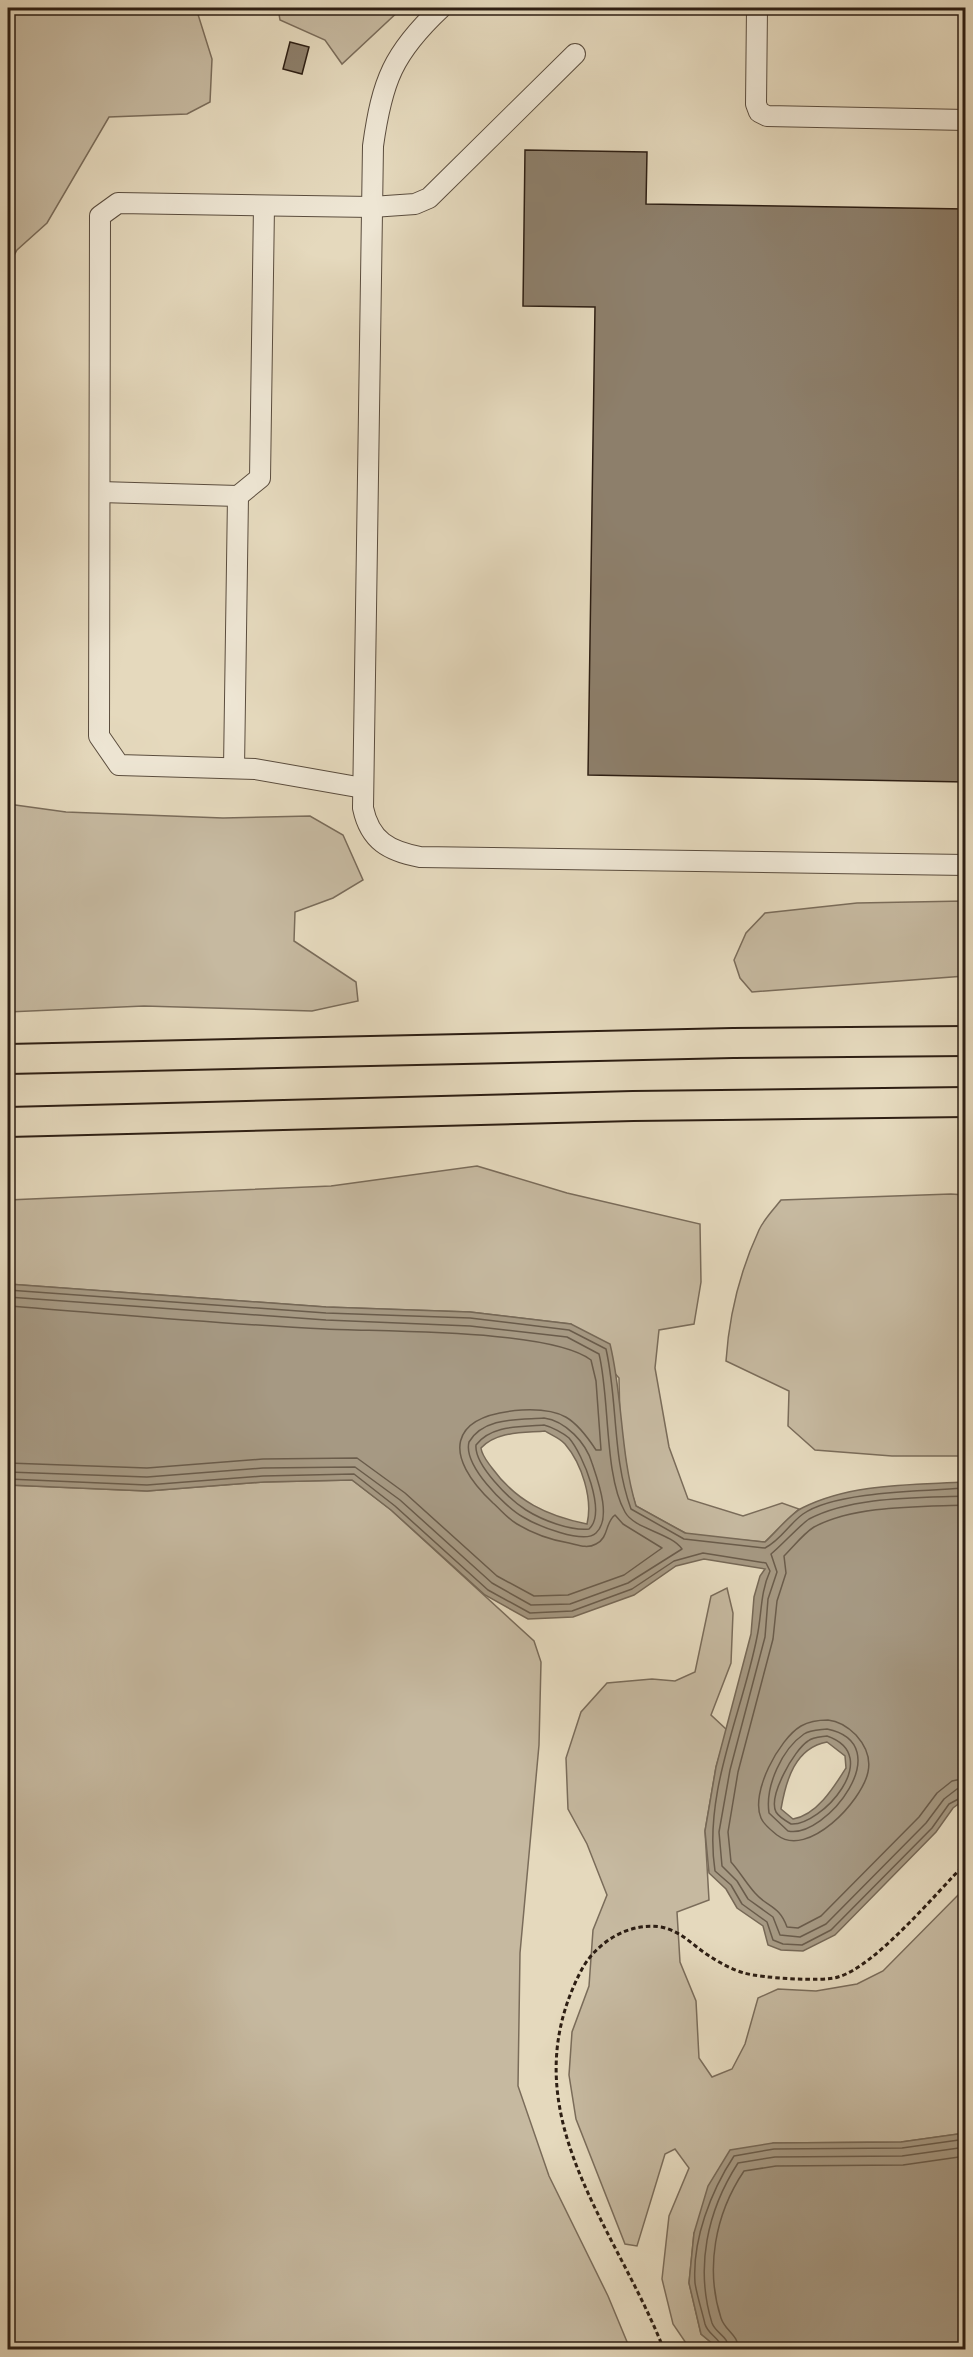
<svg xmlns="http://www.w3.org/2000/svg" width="973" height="2357" font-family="'IM FELL Great Primer',serif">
  <rect width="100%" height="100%" fill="#e5d9bd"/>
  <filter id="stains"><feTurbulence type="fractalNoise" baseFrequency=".00333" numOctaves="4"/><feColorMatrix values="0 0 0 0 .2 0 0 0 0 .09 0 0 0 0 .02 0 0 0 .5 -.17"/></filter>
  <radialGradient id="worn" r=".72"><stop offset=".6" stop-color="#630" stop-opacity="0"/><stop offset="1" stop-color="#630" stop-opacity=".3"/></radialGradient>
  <g fill="#c6b9a0" stroke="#7a6c5a" stroke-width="1.5">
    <path d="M 8,8 L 196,8 L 212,59 L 210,102 L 187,114 L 109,117 L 47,223 L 17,250 L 8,266 Z"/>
    <path d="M 278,8 L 402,8 L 342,64 L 325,40 L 280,20 Z"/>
    <path d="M 8,804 L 66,812 L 223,818 L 310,816 L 343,835 L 363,880 L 333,898 L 295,912 L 294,941 L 356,982 L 358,1001 L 312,1011 L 144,1006 L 8,1012 Z"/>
    <path d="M 965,901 L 965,976 L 752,992 L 740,978 L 734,960 L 746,933 L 765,913 L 857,903 Z"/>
    <path d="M 477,1166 L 567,1193 L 700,1224 L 701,1282 L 694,1324 L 659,1330 L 655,1368 L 669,1447 L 688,1499 L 743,1516 L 782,1503 L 799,1509 L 765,1542 L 689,1535 L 636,1506 L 629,1484 L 620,1421 L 619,1378 L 571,1324 L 470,1312 L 326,1307 L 8,1284 L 8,1200 L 331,1186 Z"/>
    <path d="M 951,1194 L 965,1195 L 965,1456 L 892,1456 L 815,1450 L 788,1426 L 789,1391 L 726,1361 C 729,1316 740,1271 759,1230 C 764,1219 774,1209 781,1200 Z"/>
    <path d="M 352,1480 L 391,1510 L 534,1641 L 541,1662 L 539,1745 L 520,1953 L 518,2086 L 549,2176 L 608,2296 L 630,2349 L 8,2350 L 8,1485 L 147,1491 L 264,1482 Z"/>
    <path d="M 727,1588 L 733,1613 L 731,1663 L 711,1715 L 727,1730 L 716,1767 L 705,1831 L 709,1900 L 677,1912 L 680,1962 L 696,2001 L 699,2058 L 712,2077 L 732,2069 L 745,2044 L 758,1998 L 778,1989 L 816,1991 L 857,1984 L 883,1971 L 965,1888 L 965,2133 L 901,2142 L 773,2143 L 694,2233 L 689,2283 L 701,2334 L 719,2349 L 690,2349 L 673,2324 L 662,2279 L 669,2216 L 689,2168 L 675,2149 L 665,2154 L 637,2246 L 625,2244 L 576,2119 L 569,2075 L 572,2032 L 589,1986 L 593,1930 L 607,1895 L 587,1844 L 568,1809 L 566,1758 L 581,1712 L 607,1683 L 652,1679 L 675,1681 L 695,1672 L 711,1596 Z"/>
  </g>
  <g fill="#a69983" stroke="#766856" stroke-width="1.5" fill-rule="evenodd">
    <path d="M 8,1284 L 326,1307 L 470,1312 L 571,1324 L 610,1344 C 623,1397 620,1453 636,1506 L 685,1533 L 765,1542 C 775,1533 791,1513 802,1508 C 851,1483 912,1485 965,1482 L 965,1799 L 953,1808 L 936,1832 L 835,1935 L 803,1951 L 781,1950 L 768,1945 L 763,1926 L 737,1908 L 726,1889 L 709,1873 L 705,1831 L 716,1767 L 751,1634 L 754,1597 L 760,1576 L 765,1569 L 704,1559 L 676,1566 L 634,1595 L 573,1617 L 528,1619 L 485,1595 L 391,1510 L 352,1480 L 264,1482 L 147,1491 L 8,1485 ZM 545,1431 C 551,1435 560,1438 565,1444 C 582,1464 593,1499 587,1524 C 547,1516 516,1501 492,1468 C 487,1461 482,1456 481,1448 C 497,1431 523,1433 545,1431 ZM 827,1742 L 845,1756 L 846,1768 C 834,1787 817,1815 793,1819 L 781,1809 C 786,1780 795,1748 827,1742 Z"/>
    <path d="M 965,2133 L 965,2349 L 719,2349 L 701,2334 L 689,2283 L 694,2233 L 708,2186 L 730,2150 L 773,2143 L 901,2142 Z"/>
  </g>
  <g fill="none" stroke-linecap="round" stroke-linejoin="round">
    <g stroke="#6a5c4b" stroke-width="1.5">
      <path d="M 8,1290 L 326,1313 L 470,1318 L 569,1330 L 606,1349 C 618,1402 612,1457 631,1509 L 684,1539 L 765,1548 C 781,1540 789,1524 803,1514 C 835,1491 925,1491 966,1488"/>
      <path d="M 8,1297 L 326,1320 L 470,1326 L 567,1337 L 599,1354 C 610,1398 604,1475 625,1512 C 634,1529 671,1533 682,1549 L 628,1583 L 570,1604 L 531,1605 L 492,1583 L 400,1500 L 355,1467 L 263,1468 L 147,1477 L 8,1472"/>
      <path d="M 8,1306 C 114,1314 220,1324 326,1329 C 384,1332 550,1329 591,1360 L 596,1381 L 601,1450 L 596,1450 C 575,1418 562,1408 522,1410 C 447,1415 443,1456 493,1503 C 501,1510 508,1519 517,1524 C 532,1533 551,1540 569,1543 C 578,1545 587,1549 596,1544 C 609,1538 605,1522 615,1515 L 623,1524 L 662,1548 L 624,1575 L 568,1595 L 534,1596 L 497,1576 L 405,1493 L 357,1458 L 263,1459 L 147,1468 L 8,1463"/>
      <path d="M 544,1418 C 566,1421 586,1443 592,1463 C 598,1481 612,1518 596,1533 C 584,1545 536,1525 523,1517 C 504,1506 463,1465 469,1442 C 484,1417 518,1420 544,1418 Z"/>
      <path d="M 544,1425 C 552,1427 563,1433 569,1438 C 583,1454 607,1513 589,1529 C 570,1531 542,1520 526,1510 C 510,1500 474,1465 476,1445 C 491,1425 520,1427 544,1425 Z"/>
      <path d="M 8,1479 L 147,1485 L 263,1476 L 354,1474 L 395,1506 L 488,1590 L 530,1613 L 572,1611 L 632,1589 L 674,1561 L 703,1553 L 766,1563 L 770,1571 C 760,1593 762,1614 757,1637 C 742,1714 703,1792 715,1871 L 731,1885 L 742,1904 L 767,1922 L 773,1940 L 783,1944 L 802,1945 L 831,1930 L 932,1828 L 949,1804 L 966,1795"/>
      <path d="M 966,1496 C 917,1498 853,1496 809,1519 C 800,1525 781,1546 771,1554 L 777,1572 L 768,1599 L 765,1637 L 730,1770 L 719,1832 L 722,1866 L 737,1881 L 748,1899 L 773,1917 L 780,1935 L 800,1937 L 826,1924 L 926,1823 L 944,1799 L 957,1789 L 966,1787"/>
      <path d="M 966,1505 C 919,1507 856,1505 814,1527 C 804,1533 793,1547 784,1556 L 786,1573 L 777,1601 L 773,1639 L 738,1772 L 728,1832 L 731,1862 C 740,1872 746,1883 755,1893 C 768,1908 779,1905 787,1927 L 798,1928 L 821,1916 L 919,1817 L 937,1793 L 952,1781 L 966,1778"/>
      <path d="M 828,1720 C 838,1721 848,1727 856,1735 C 865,1745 871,1758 868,1772 C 862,1801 808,1859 777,1835 C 771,1830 764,1825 761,1818 C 750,1793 779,1739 801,1726 C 808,1722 819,1720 828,1720 Z"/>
      <path d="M 827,1729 C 900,1744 826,1839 788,1831 L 769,1813 C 765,1786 782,1749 804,1734 C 810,1730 820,1730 827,1729 Z"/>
      <path d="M 827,1736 C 885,1756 821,1826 791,1824 C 786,1821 779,1817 776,1812 C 768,1796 794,1750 808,1741 C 813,1737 821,1737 827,1736 Z"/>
      <path d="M 722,2350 C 721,2338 708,2335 705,2324 C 702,2311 697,2296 695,2283 C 692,2240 711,2191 734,2156 L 774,2149 L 902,2148 L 966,2139"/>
      <path d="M 729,2350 C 729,2336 716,2334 712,2323 C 695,2268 707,2211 738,2163 L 775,2157 L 902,2156 L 966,2147"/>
      <path d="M 739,2350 C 738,2334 725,2331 721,2318 C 705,2269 715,2214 744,2171 L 776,2166 L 903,2165 L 966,2156"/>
    </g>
  </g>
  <g fill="#8d7f6b" stroke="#2d1e13" stroke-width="1.5">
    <path d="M 290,42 L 309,47 L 302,74 L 283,69 Z"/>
    <path d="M 525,150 L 647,152 L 646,204 L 966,209 L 966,782 L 588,775 L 595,307 L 523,306 Z"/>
  </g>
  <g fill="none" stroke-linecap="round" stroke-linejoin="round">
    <defs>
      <g id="minor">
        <path d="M 441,8 C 393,53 382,81 373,146 L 363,808 C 370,841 389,851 420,857 L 966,865"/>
        <path d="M 757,8 L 756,104 L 759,112 L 767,116 L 966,120"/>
        <path d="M 100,492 L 238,496 L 234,768"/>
        <path d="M 238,496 L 260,478 L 264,206"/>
        <path d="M 363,788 L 255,769 L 119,765 L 99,736 L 100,216 L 118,203 L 372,207 L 415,204 L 429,198 L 575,54"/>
      </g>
      <g id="highway">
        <path d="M 8,1059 L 733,1043 L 966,1041"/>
        <path d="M 8,1122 L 633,1106 L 966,1102"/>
      </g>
    </defs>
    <use href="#minor" stroke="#5b4d3e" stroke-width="22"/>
    <use href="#highway" stroke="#2d1e13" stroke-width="32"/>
    <path stroke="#2d1e13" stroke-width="3" stroke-dasharray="4.5 3" stroke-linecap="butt" d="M 664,2350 C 614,2222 507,2111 582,1969 C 597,1942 629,1922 661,1927 C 682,1931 694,1947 711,1957 C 720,1963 733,1970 744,1973 C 761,1978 822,1982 838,1977 C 876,1966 936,1893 966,1863"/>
    <use href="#minor" stroke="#eee6d4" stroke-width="20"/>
    <use href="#highway" stroke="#e5d9bd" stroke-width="28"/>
  </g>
  <rect width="973" height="2357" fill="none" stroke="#e5d9bd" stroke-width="30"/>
  <rect x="9" y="9" width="955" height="2339" fill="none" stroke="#2d1e13" stroke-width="3"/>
  <rect x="15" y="15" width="943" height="2327" fill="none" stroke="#2d1e13" stroke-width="1.5"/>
  <rect width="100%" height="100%" filter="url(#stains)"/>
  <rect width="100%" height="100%" fill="url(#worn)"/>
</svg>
